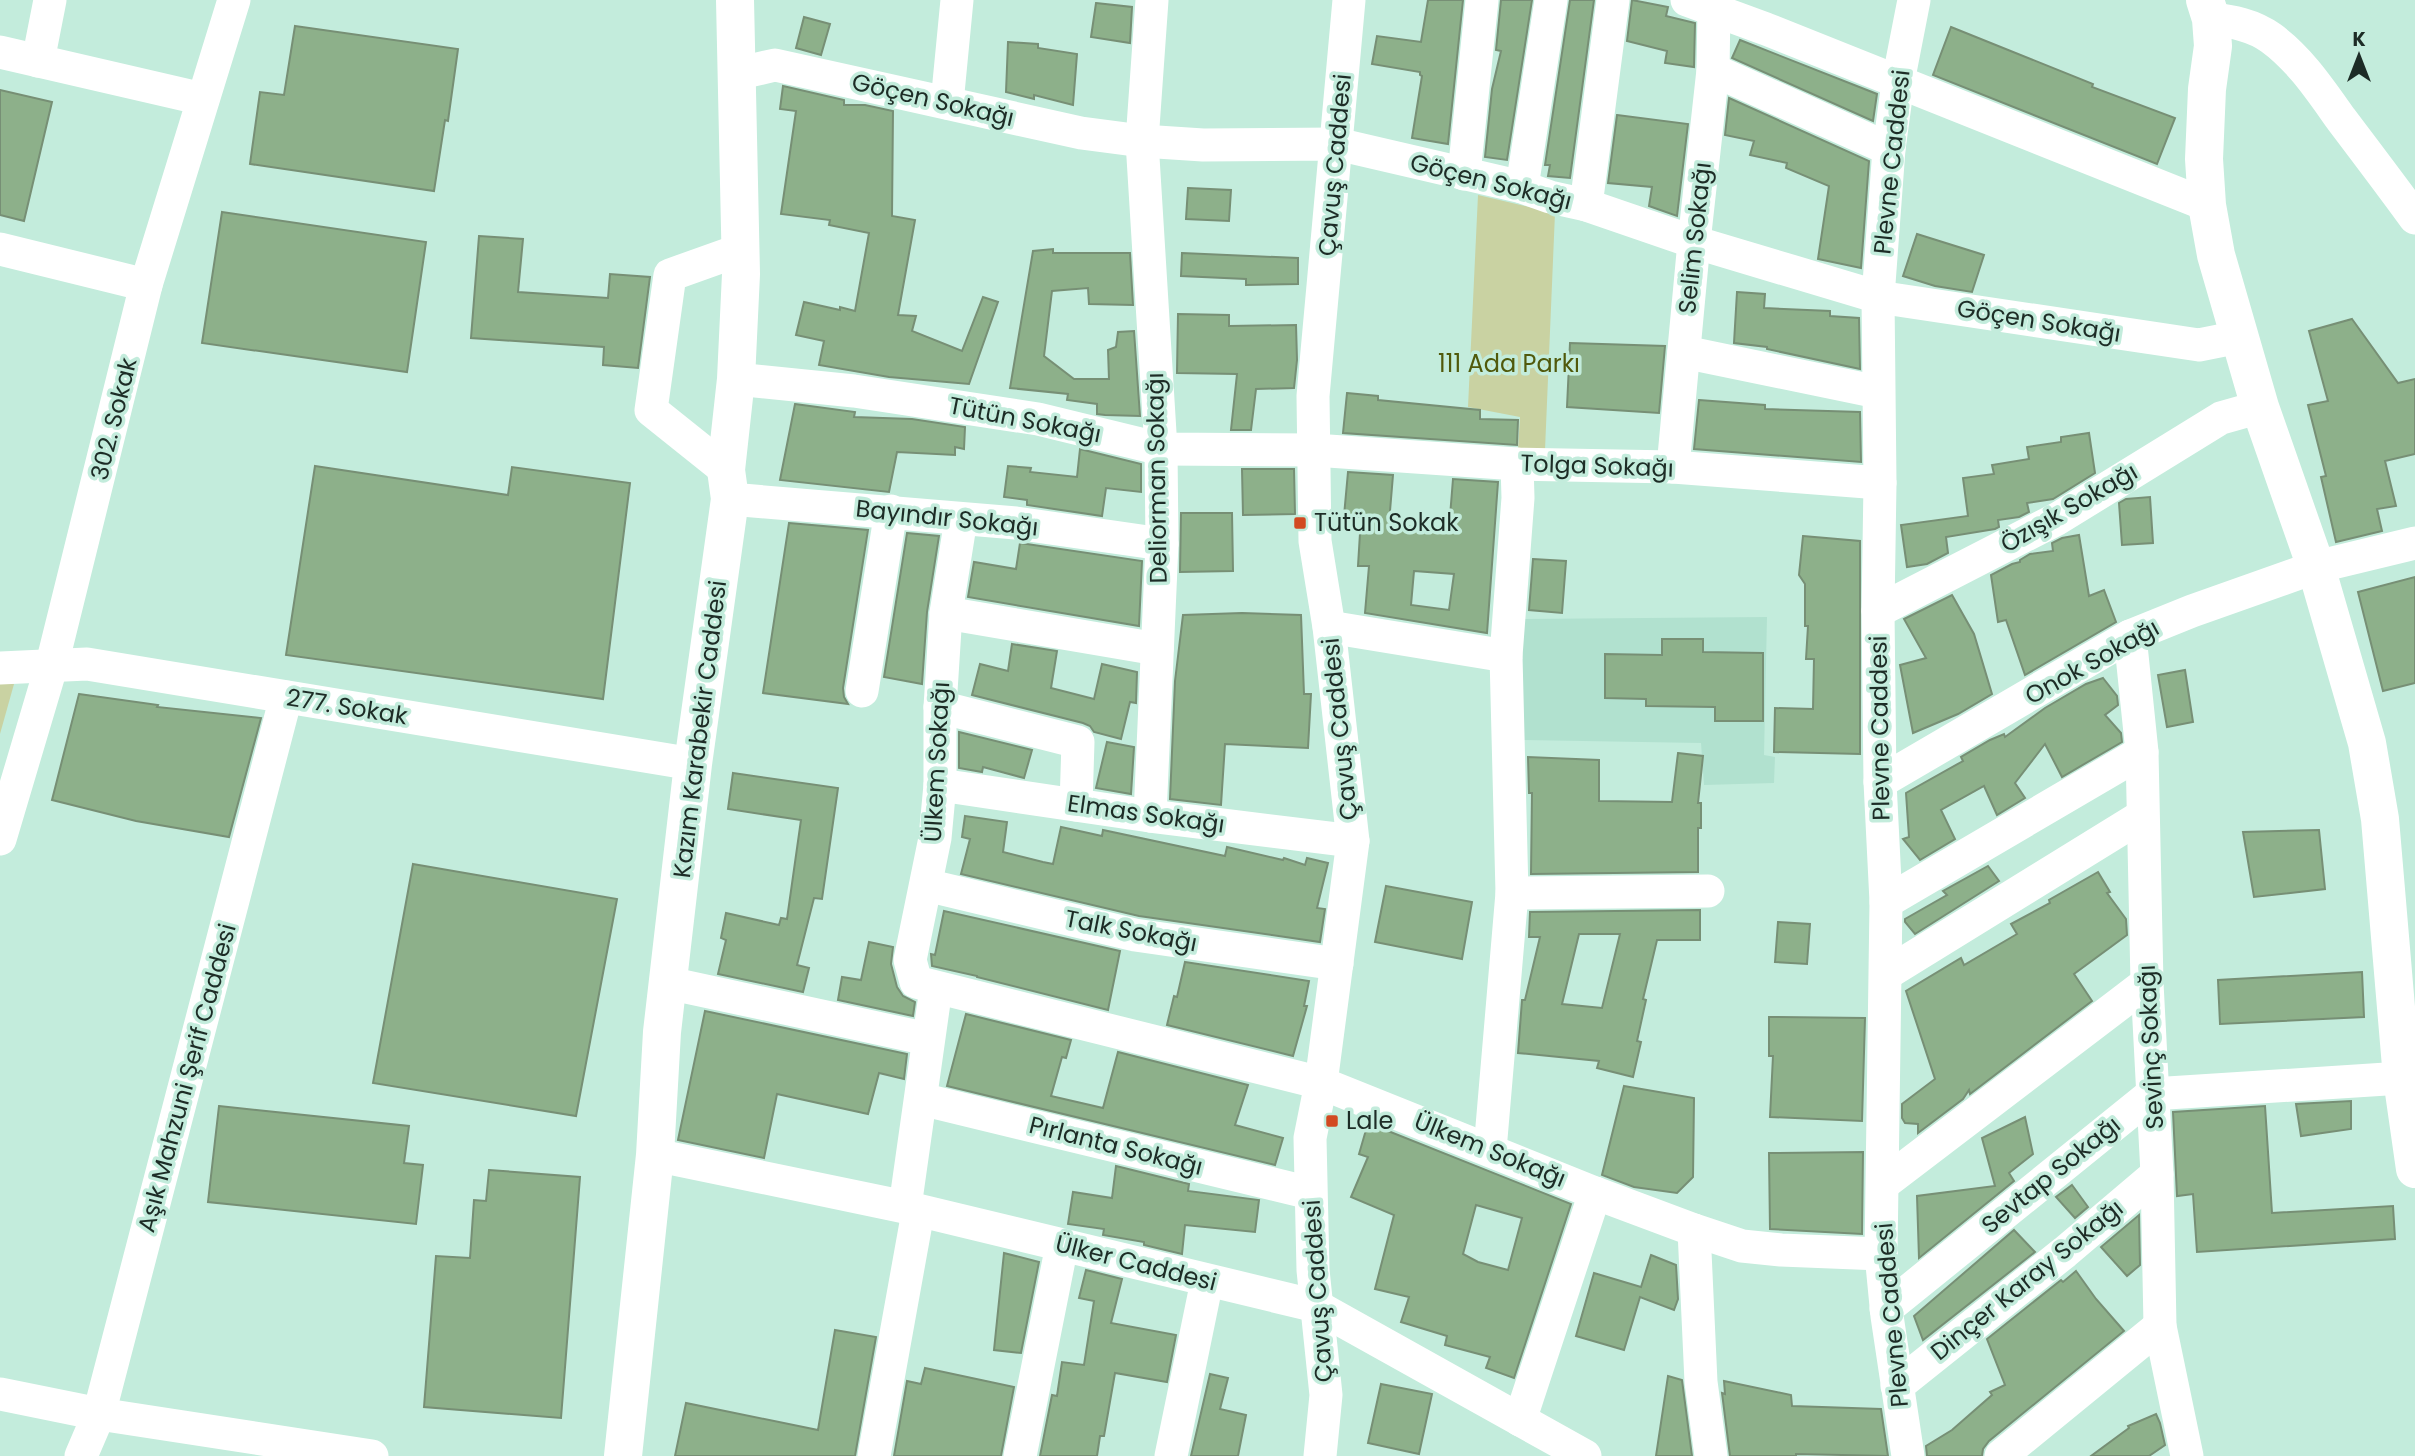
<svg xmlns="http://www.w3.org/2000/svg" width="2415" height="1456" font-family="Poppins,sans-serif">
  <rect width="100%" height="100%" fill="#c3ecdc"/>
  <path fill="#b1e1cf" d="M 1767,617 L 1764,755 L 1775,757 L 1774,783 L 1704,785 L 1701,743 L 1524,740 L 1517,619 Z"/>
  <g fill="#c9d2a2">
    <path d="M 1478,195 L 1555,213 L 1545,450 L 1518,449 L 1520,417 L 1468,407 Z"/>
    <path d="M 0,680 L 14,684 L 0,734 Z"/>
  </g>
  <g fill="#8db08a" stroke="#778f75" stroke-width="2" fill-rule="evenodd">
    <path d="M 1428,0 L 1463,0 L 1448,144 L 1412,138 L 1422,76 L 1420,75 L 1420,72 L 1372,64 L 1377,36 L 1421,42 Z"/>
    <path d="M 1501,0 L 1532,0 L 1507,160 L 1485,157 L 1492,89 L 1501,51 L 1496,50 Z"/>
    <path d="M 1570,0 L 1594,0 L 1570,178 L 1548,176 L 1550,165 L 1545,165 Z"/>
    <path d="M 1632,0 L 1668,7 L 1666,16 L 1695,23 L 1694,67 L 1665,63 L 1667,51 L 1627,41 Z"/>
    <path d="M 1096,3 L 1132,7 L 1130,43 L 1091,37 Z"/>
    <path d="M 804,17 L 830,24 L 821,55 L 796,48 Z"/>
    <path d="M 295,26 L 458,49 L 448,121 L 445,120 L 434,191 L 250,164 L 260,92 L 284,95 Z"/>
    <path d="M 1951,27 L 2093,84 L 2092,87 L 2175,118 L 2157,164 L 1933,75 Z"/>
    <path d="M 1740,40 L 1877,94 L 1873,121 L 1732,58 Z"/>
    <path d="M 1008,42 L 1038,44 L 1038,48 L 1077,54 L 1073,105 L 1034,95 L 1034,99 L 1006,92 Z"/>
    <path d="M 783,86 L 844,100 L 844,105 L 865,105 L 893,111 L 892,216 L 915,220 L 898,315 L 916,316 L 912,331 L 962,351 L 983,297 L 998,302 L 969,384 L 889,377 L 819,365 L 824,341 L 796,335 L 804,302 L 840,310 L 840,307 L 855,311 L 869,233 L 829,225 L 830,220 L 781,214 L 796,111 L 780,109 Z"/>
    <path d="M 0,90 L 52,102 L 24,221 L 0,215 Z"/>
    <path d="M 1729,98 L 1869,161 L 1861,268 L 1818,259 L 1829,186 L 1786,168 L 1787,163 L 1750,155 L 1754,141 L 1725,135 Z"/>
    <path d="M 1617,115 L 1688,124 L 1677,216 L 1649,206 L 1652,187 L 1608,183 Z"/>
    <path d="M 1188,188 L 1231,190 L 1229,221 L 1186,219 Z"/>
    <path d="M 222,212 L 426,242 L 407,372 L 202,343 Z"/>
    <path d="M 1917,234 L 1984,255 L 1972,292 L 1935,286 L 1903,276 Z"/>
    <path d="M 479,236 L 523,239 L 518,292 L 608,298 L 610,274 L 650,277 L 638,368 L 603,365 L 604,347 L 471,338 Z"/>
    <path d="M 1053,249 L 1053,253 L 1130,253 L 1133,305 L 1089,304 L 1088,288 L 1052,291 L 1044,356 L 1074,379 L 1109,379 L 1108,350 L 1116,347 L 1118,332 L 1134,331 L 1140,416 L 1105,415 L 1097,414 L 1097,404 L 1067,400 L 1068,394 L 1010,388 L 1033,251 Z"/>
    <path d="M 1182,253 L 1298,258 L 1298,284 L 1246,285 L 1246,279 L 1181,276 Z"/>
    <path d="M 1737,292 L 1765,294 L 1764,308 L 1830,311 L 1830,316 L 1859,318 L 1860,369 L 1767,349 L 1767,347 L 1734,343 Z"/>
    <path d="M 1178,314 L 1229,315 L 1229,326 L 1296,325 L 1297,360 L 1294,388 L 1256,389 L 1251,430 L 1231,430 L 1237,374 L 1177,373 Z"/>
    <path d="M 2352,319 L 2398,383 L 2415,379 L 2415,454 L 2385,461 L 2396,506 L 2377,509 L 2382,531 L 2336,542 L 2321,477 L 2326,476 L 2308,405 L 2328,401 L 2309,331 Z"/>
    <path d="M 1570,343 L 1665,346 L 1659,413 L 1567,407 Z"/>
    <path d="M 1347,393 L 1378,396 L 1378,400 L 1480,410 L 1480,419 L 1518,420 L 1517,445 L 1343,433 Z"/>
    <path d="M 1699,400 L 1765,405 L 1765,409 L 1860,412 L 1861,462 L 1694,449 Z"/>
    <path d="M 795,404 L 855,412 L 854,417 L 912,419 L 965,427 L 964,449 L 955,447 L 955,455 L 897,452 L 889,492 L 780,480 Z"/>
    <path d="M 2089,433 L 2095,473 L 2053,499 L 2027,503 L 2029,512 L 2019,517 L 1998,520 L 1999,527 L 1995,529 L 1946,537 L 1948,553 L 1927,564 L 1907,567 L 1901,525 L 1968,516 L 1963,478 L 1994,474 L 1992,465 L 2029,459 L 2027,447 L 2061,442 L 2061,437 Z"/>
    <path d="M 1080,449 L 1141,464 L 1141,492 L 1106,488 L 1102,516 L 1027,505 L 1027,500 L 1004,497 L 1008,466 L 1031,468 L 1030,472 L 1077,477 Z"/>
    <path d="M 315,466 L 508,495 L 512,467 L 630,483 L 603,699 L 286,655 Z"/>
    <path d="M 1242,469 L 1294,469 L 1295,514 L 1243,515 Z"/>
    <path d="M 1348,472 L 1393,475 L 1389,523 L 1406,526 L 1449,529 L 1453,479 L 1498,482 L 1487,633 L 1365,613 L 1369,566 L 1358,566 L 1361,517 L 1344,516 ZM 1414,571 L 1454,574 L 1449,610 L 1411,605 Z"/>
    <path d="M 2150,497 L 2153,543 L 2122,545 L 2119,503 L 2126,499 Z"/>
    <path d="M 1181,513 L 1232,513 L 1233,571 L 1180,572 Z"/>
    <path d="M 789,523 L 868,530 L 843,688 L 844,697 L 848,704 L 763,693 Z"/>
    <path d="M 907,533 L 939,536 L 927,612 L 922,684 L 884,677 Z"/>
    <path d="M 2079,535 L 2089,596 L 2104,590 L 2116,622 L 2025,675 L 2006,620 L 1998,622 L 1991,575 L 2012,564 L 2020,562 L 2020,560 L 2030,554 L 2053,551 L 2052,543 L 2062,538 Z"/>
    <path d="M 1803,536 L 1860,541 L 1860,754 L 1774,752 L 1775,708 L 1813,709 L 1814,659 L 1806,659 L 1808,626 L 1805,626 L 1805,584 L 1799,575 Z"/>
    <path d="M 1020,543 L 1142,561 L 1139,626 L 968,597 L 974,562 L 1016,569 Z"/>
    <path d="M 1533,559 L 1566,561 L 1562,613 L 1529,610 Z"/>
    <path d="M 2415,577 L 2415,683 L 2383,691 L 2358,592 Z"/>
    <path d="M 1952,595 L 1974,634 L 1992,694 L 1958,714 L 1913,733 L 1900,665 L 1926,658 L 1904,619 Z"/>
    <path d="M 1242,613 L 1301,615 L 1304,694 L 1311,694 L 1308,748 L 1225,744 L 1221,805 L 1170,799 L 1175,681 L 1183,615 Z"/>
    <path d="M 1662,639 L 1703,639 L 1703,652 L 1763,653 L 1763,721 L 1715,721 L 1715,707 L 1646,706 L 1646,699 L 1605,698 L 1605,654 L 1662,655 Z"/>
    <path d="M 1012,644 L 1057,651 L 1051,688 L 1094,699 L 1102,664 L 1137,672 L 1136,703 L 1130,702 L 1121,739 L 1094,732 L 1090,726 L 1083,723 L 972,695 L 980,664 L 1008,671 Z"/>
    <path d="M 2185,670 L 2193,722 L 2167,727 L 2158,675 Z"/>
    <path d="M 2103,678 L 2117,696 L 2118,705 L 2105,715 L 2121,733 L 2122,742 L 2062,777 L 2045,744 L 2015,783 L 2025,798 L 1997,815 L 1984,786 L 1941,810 L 1955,839 L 1920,860 L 1903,839 L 1909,837 L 1906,793 L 1963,761 L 1961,757 L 1990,740 L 2004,734 L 2005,737 L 2045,708 L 2086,684 Z"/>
    <path d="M 79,694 L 158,705 L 157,707 L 261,718 L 229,837 L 136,821 L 52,800 Z"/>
    <path d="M 959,732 L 1032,750 L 1024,778 L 983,767 L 982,772 L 959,768 Z"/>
    <path d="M 1107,742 L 1134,747 L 1131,794 L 1096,788 Z"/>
    <path d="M 1678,753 L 1703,756 L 1698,803 L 1701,803 L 1701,828 L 1698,828 L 1698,872 L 1531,874 L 1532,793 L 1529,793 L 1528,757 L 1599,760 L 1599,801 L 1672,802 Z"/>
    <path d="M 733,773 L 838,788 L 822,899 L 814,898 L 797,965 L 809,968 L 803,992 L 718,974 L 726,940 L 721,938 L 726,913 L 779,925 L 781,918 L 787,919 L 801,820 L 728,809 Z"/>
    <path d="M 965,816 L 1007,822 L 1003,852 L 1043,862 L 1053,864 L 1061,827 L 1102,836 L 1103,830 L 1225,856 L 1227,847 L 1283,860 L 1284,858 L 1305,865 L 1307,858 L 1328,863 L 1317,908 L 1325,909 L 1320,942 L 1139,916 L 961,874 L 970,839 L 962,837 Z"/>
    <path d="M 2319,830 L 2325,889 L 2254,897 L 2243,832 Z"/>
    <path d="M 413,864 L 617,899 L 576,1116 L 373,1083 Z"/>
    <path d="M 1988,866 L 1999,881 L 1915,934 L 1905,922 L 1905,919 L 1947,895 L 1943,891 Z"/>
    <path d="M 2098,872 L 2110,892 L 2107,893 L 2126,919 L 2127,935 L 2074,974 L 2092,1001 L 1970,1094 L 1969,1090 L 1963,1099 L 1918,1133 L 1918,1124 L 1905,1123 L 1902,1118 L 1902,1104 L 1935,1079 L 1906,991 L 1961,958 L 1964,965 L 2017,934 L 2011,924 L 2050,903 L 2049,900 Z"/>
    <path d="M 1386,886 L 1472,902 L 1462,959 L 1375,942 Z"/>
    <path d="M 1700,910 L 1700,940 L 1657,940 L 1643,999 L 1646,1000 L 1637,1041 L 1641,1042 L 1633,1077 L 1597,1068 L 1599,1061 L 1518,1053 L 1522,1000 L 1525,1000 L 1540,937 L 1529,937 L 1530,912 ZM 1579,934 L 1620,934 L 1602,1008 L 1562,1004 Z"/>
    <path d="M 944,911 L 1120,951 L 1108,1010 L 977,977 L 977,976 L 932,966 L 931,954 L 935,955 Z"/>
    <path d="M 1778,922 L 1810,924 L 1807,964 L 1775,962 Z"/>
    <path d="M 869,942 L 893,947 L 891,964 L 897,987 L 903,996 L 915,1002 L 913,1016 L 838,1000 L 842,977 L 861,980 Z"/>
    <path d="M 1185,962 L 1309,981 L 1304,1006 L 1307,1006 L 1293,1056 L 1167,1025 L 1174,996 L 1177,997 Z"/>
    <path d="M 2362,972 L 2364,1017 L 2220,1024 L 2218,980 Z"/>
    <path d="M 705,1011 L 907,1054 L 904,1079 L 879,1073 L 868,1114 L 777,1094 L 764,1158 L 678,1140 Z"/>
    <path d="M 966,1014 L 1071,1040 L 1066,1058 L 1062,1057 L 1051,1096 L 1103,1108 L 1118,1052 L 1248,1085 L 1235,1125 L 1283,1138 L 1275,1165 L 947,1086 Z"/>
    <path d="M 1769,1017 L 1865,1018 L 1862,1121 L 1770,1117 L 1773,1056 L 1769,1056 Z"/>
    <path d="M 1624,1086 L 1694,1098 L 1693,1177 L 1677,1193 L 1634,1187 L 1602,1175 Z"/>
    <path d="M 2351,1101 L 2351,1129 L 2301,1136 L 2296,1104 Z"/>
    <path d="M 219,1106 L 409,1126 L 404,1163 L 423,1165 L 416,1224 L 208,1202 Z"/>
    <path d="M 2265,1106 L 2272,1213 L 2393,1206 L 2395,1239 L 2197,1252 L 2193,1194 L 2177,1196 L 2173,1112 Z"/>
    <path d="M 2025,1117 L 2033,1154 L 2009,1173 L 2014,1181 L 1919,1258 L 1917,1196 L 1995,1186 L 1982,1138 Z"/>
    <path d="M 1368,1123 L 1571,1204 L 1514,1378 L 1486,1368 L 1490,1357 L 1445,1345 L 1447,1336 L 1401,1322 L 1409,1297 L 1375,1289 L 1394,1215 L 1351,1197 L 1368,1157 L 1359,1154 ZM 1476,1205 L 1522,1218 L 1508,1270 L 1478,1262 L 1463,1254 Z"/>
    <path d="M 1863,1152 L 1862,1234 L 1770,1229 L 1769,1153 Z"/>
    <path d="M 1116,1166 L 1189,1184 L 1188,1191 L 1259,1200 L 1255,1232 L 1185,1225 L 1182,1254 L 1144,1245 L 1144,1242 L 1103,1235 L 1104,1229 L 1068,1224 L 1073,1192 L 1112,1198 Z"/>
    <path d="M 489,1170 L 580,1177 L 561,1418 L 424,1407 L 436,1256 L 470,1258 L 474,1200 L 486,1201 Z"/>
    <path d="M 2072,1185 L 2088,1207 L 2075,1218 L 2056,1197 Z"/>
    <path d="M 2139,1215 L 2140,1265 L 2127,1276 L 2101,1247 Z"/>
    <path d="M 2014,1230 L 2035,1252 L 1923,1340 L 1914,1316 Z"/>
    <path d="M 1004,1253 L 1039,1262 L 1021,1353 L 994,1350 Z"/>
    <path d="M 1651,1255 L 1676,1265 L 1678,1299 L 1674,1310 L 1640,1297 L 1624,1350 L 1576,1336 L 1594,1273 L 1641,1287 Z"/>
    <path d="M 1086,1270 L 1122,1279 L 1111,1323 L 1176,1335 L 1167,1382 L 1115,1373 L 1104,1436 L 1100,1436 L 1097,1456 L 1040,1456 L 1052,1395 L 1057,1396 L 1062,1362 L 1084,1365 L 1094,1301 L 1079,1298 Z"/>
    <path d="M 2076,1271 L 2096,1299 L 2124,1331 L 1989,1441 L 1983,1449 L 1982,1456 L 1927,1456 L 1926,1446 L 1952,1430 L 1992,1395 L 1990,1392 L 2005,1385 L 1987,1339 L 2061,1280 L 2063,1282 Z"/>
    <path d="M 835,1330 L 876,1337 L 855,1456 L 675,1456 L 686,1403 L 818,1430 Z"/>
    <path d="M 925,1368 L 1014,1387 L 1001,1456 L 894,1456 L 907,1381 L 921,1384 Z"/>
    <path d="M 1210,1374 L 1228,1378 L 1220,1409 L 1246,1415 L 1238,1456 L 1191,1456 Z"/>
    <path d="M 1668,1376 L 1682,1380 L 1692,1456 L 1656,1456 Z"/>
    <path d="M 1724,1381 L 1791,1395 L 1792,1406 L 1881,1409 L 1888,1456 L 1796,1454 L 1796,1456 L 1730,1456 L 1722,1393 L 1725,1394 Z"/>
    <path d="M 1381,1384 L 1432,1394 L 1419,1454 L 1368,1443 Z"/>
    <path d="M 2156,1414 L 2160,1423 L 2165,1445 L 2149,1456 L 2091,1456 L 2129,1428 L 2128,1426 Z"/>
  </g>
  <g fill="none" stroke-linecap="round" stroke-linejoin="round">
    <g stroke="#fff" stroke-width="33">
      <path d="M 1687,0 L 1766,29 L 2207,205"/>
      <path d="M 2211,19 C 2232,21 2253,25 2271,38 C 2300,59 2321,91 2341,119 C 2366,152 2391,185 2415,218"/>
      <path d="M 0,52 L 203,99"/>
      <path d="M 38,61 L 50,0"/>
      <path d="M 1713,70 L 1889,149"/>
      <path d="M 736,74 L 775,65 L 1081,133 L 1142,141 L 1203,145 L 1337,144 L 1522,187 L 1550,197 L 1586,205 L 1694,242 L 1878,297 L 2199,345 L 2239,337"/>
      <path d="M 947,103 L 957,0"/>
      <path d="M 1464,174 L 1482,0"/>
      <path d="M 1522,187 L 1551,0"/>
      <path d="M 1586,205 L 1613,0"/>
      <path d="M 0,249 L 146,285"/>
      <path d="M 1684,352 L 1878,392"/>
      <path d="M 736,379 L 854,391 L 1038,419 L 1161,449 L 1314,450 L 1517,464 L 1673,467 L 1880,483"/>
      <path d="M 1673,467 L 1694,242 L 1713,70 L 1714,9"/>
      <path d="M 726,470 L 651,410 L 670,275 L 740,250"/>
      <path d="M 730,499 L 1016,523 L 1162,544"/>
      <path d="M 961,519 L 946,613 L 940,707 L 940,785 L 935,838 L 910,960 L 916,982 L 1321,1083 L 1595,1193 L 1694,1230 L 1742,1246 L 1781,1250 L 1881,1254"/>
      <path d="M 1878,611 L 2057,519 L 2221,418 L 2260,407"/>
      <path d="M 946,613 L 1157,649"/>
      <path d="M 1329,627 L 1506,656"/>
      <path d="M 2130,636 L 2142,752 L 2147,983 L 2157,1174 L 2160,1326 L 2187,1456"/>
      <path d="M 0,668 L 87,664 L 693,764"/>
      <path d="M 862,691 L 891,511"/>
      <path d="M 940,707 L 1078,742 L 1076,805"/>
      <path d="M 1880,782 L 2130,636 L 2192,611 L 2316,567 L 2415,543"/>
      <path d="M 940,785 L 1150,816 L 1353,841"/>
      <path d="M 1150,816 L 1162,544 L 1161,449 L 1142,141 L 1152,0"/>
      <path d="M 0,839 L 52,664 L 146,285 L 234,0"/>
      <path d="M 926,885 L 1135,935 L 1337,964"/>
      <path d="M 1512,893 L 1708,891"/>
      <path d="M 1886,902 L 2142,752"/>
      <path d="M 1886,974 L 2142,816"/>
      <path d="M 668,983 L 928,1039"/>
      <path d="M 921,1099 L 1310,1193"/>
      <path d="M 1490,1150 L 1512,893 L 1506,656 L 1518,498 L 1517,464"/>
      <path d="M 655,1155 L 905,1207 L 1316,1306 L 1585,1456"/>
      <path d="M 1883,1184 L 2147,983"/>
      <path d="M 905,1207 L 936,988"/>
      <path d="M 1694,1230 L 1701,1382 L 1711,1456"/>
      <path d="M 1886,1309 L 2152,1094 L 2402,1078"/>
      <path d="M 1897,1386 L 2065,1252 L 2157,1174"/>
      <path d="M 0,1394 L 99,1414 L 372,1456"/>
      <path d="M 1520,1420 L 1595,1193"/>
      <path d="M 81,1456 L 99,1414 L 286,697"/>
      <path d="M 874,1456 L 918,1212"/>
      <path d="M 1020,1456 L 1062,1245"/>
      <path d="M 1171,1456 L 1207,1281"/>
      <path d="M 1320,1456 L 1326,1395 L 1313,1270 L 1310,1138 L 1321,1083 L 1353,841 L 1329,627 L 1315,541 L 1313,396 L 1349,0"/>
      <path d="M 1908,1456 L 1887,1316 L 1881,1254 L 1886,902 L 1880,782 L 1878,611 L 1880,483 L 1878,297 L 1889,149 L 1898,82 L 1914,0"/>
      <path d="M 2001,1456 L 2160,1326"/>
    </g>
    <g stroke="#fff" stroke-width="38">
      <path d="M 2205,0 L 2211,19 L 2213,46 L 2207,89 L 2204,159 L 2207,205 L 2216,255 L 2260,407 L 2316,567 L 2367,743 L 2380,819 L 2402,1078 L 2415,1169"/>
      <path d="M 623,1456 L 655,1155 L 662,1032 L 693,764 L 730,499 L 726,470 L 736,379 L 741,274 L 735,0"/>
    </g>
  </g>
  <g fill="#d24921" stroke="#c3ecdc" stroke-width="2.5">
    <rect x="1293" y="516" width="14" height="14" rx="3.5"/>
    <rect x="1325" y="1114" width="14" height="14" rx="3.5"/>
  </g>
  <g text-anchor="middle" stroke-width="7" stroke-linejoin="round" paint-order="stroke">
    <g font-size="24" fill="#1d2c26" stroke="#c3ecdc">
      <text transform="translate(933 100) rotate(13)" y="8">Göçen Sokağı</text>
      <text transform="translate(1892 162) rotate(-84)" y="8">Plevne Caddesi</text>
      <text transform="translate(1335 165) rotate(-85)" y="8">Çavuş Caddesi</text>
      <text transform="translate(1491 182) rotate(14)" y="8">Göçen Sokağı</text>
      <text transform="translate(1695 238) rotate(-84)" y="8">Selim Sokağı</text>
      <text transform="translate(2039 321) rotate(9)" y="8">Göçen Sokağı</text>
      <text transform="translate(114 419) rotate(-76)" y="8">302. Sokak</text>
      <text transform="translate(1025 420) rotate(11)" y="8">Tütün Sokağı</text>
      <text transform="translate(1597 466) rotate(2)" y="8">Tolga Sokağı</text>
      <text transform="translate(1157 478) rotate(-91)" y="8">Deliorman Sokağı</text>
      <text transform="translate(2069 508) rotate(-30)" y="8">Özışık Sokağı</text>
      <text transform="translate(947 518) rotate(6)" y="8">Bayındır Sokağı</text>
      <text transform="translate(2092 662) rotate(-29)" y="8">Onok Sokağı</text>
      <text transform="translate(347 707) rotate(9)" y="8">277. Sokak</text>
      <text transform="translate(1880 728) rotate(-91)" y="8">Plevne Caddesi</text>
      <text transform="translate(700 729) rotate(-83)" y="8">Kazım Karabekir Caddesi</text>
      <text transform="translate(1340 729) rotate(-96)" y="8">Çavuş Caddesi</text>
      <text transform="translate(937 762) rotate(-87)" y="8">Ülkem Sokağı</text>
      <text transform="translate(1146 814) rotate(8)" y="8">Elmas Sokağı</text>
      <text transform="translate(1131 931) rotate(11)" y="8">Talk Sokağı</text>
      <text transform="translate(2151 1047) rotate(-93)" y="8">Sevinç Sokağı</text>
      <text transform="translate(187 1078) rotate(-75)" y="8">Aşık Mahzuni Şerif Caddesi</text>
      <text transform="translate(1116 1146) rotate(14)" y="8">Pırlanta Sokağı</text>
      <text transform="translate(1490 1150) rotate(22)" y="8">Ülkem Sokağı</text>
      <text transform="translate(2051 1175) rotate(-39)" y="8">Sevtap Sokağı</text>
      <text transform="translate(1136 1263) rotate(14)" y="8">Ülker Caddesi</text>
      <text transform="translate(2027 1280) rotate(-39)" y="8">Dinçer Karay Sokağı</text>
      <text transform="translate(1318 1291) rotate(-94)" y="8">Çavuş Caddesi</text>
      <text transform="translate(1892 1315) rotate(-95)" y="8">Plevne Caddesi</text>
    </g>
    <g font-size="24" fill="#50590b" stroke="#c3ecdc">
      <text x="1509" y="372">111 Ada Parkı</text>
    </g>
    <g font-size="24" fill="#1d2c26" stroke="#c3ecdc" text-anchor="start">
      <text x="1314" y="531">Tütün Sokak</text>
      <text x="1346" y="1129">Lale</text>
    </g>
  </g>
  <g transform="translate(2359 56)" stroke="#c3ecdc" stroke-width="5" paint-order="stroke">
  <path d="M0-5L12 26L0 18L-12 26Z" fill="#1d2c26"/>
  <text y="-10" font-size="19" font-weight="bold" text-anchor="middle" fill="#1d2c26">K</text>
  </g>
</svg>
